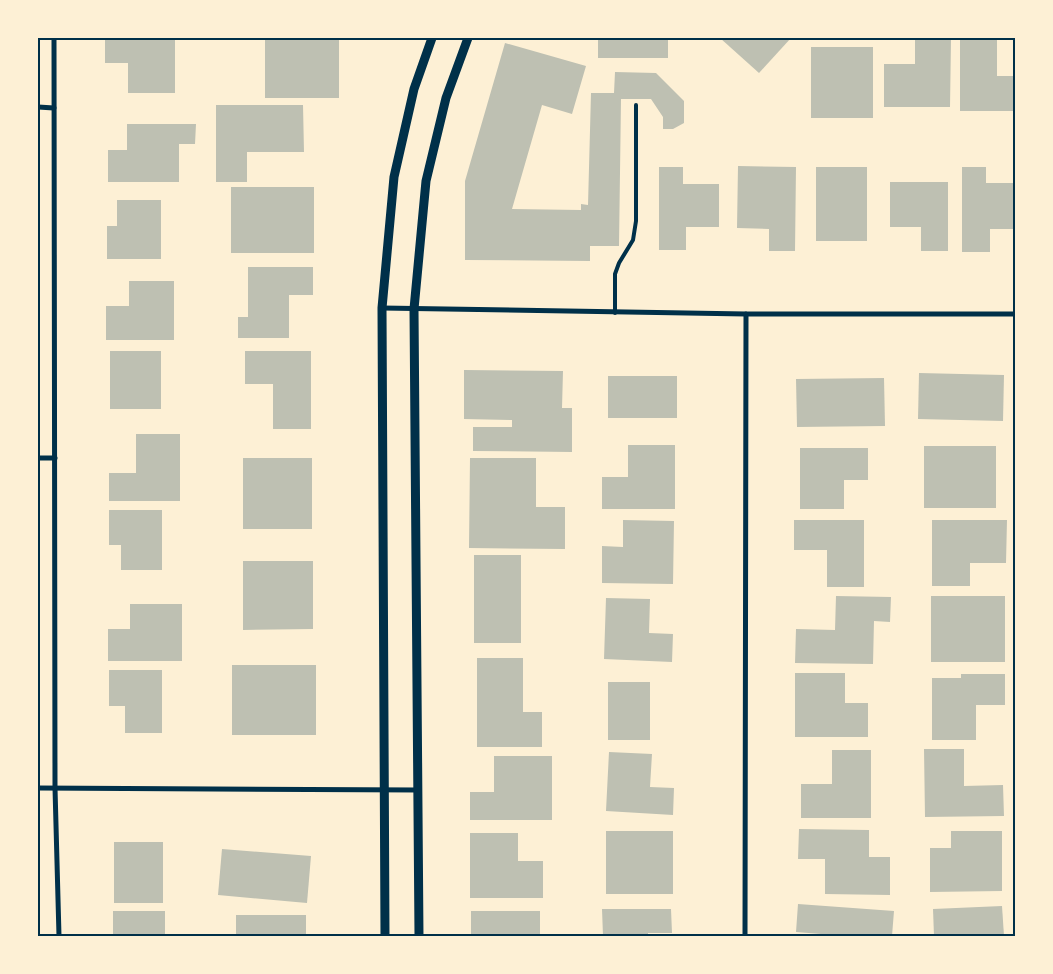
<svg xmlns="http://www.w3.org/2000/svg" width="1053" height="974" font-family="Commissioner,sans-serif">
  <rect width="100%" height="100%" fill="#fdf0d5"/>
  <g fill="#bec0b2">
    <path d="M 105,38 L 175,38 L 175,93 L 128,93 L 128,63 L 105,63 Z"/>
    <rect x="265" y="38" width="74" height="60"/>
    <rect x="598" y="38" width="70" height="20"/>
    <path d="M 720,38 L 791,38 L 759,73 Z"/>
    <path d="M 915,38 L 951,38 L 950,107 L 884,107 L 884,64 L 915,64 Z"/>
    <path d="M 960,38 L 997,38 L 997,76 L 1016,76 L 1016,111 L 960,111 Z"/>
    <path d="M 505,43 L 586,66 L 572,114 L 542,105 L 512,209 L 581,210 L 581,204 L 588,205 L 591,93 L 614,93 L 615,72 L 656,73 L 684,101 L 684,123 L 673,129 L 663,129 L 663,117 L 651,99 L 621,99 L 619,246 L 590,246 L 590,261 L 465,260 L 465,181 Z"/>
    <rect x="811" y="47" width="62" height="71"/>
    <path d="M 216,105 L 303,105 L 304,152 L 247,152 L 247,182 L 216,182 Z"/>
    <path d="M 127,124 L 196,124 L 195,144 L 179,144 L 179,182 L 108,182 L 108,150 L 127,150 Z"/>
    <path d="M 738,166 L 796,167 L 795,251 L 769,251 L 769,229 L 737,228 Z"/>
    <path d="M 659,167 L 683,167 L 683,184 L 719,184 L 719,227 L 686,227 L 686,250 L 659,250 Z"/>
    <rect x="816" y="167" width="51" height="74"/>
    <path d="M 962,167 L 986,167 L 986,183 L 1016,183 L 1016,229 L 990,229 L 990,252 L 962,252 Z"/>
    <path d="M 890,182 L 948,182 L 948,251 L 921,251 L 921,227 L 890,227 Z"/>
    <rect x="231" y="187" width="83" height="66"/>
    <path d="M 117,200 L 161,200 L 161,259 L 107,259 L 107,226 L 117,226 Z"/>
    <path d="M 248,267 L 313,267 L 313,295 L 289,295 L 289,338 L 238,338 L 238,317 L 248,317 Z"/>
    <path d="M 129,281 L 174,281 L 174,340 L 106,340 L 106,306 L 129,306 Z"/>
    <rect x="110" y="351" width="51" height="58"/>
    <path d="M 245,351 L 311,351 L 311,429 L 273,429 L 273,384 L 245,384 Z"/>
    <path d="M 464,370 L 563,371 L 562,408 L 572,408 L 572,452 L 473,451 L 473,427 L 512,427 L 512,420 L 464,419 Z"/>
    <path d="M 919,373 L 1004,375 L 1003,421 L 918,419 Z"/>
    <rect x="608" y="376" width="69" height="42"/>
    <path d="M 884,378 L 885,426 L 797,427 L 796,379 Z"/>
    <path d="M 136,434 L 180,434 L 180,501 L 109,501 L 109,473 L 136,473 Z"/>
    <path d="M 628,445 L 675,445 L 675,509 L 602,509 L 602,477 L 628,477 Z"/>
    <rect x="924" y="446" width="72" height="62"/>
    <path d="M 800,448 L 868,448 L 868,480 L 844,480 L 844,509 L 800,509 Z"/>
    <rect x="243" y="458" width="69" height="71"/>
    <path d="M 470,458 L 536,458 L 536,507 L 565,507 L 565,549 L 469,548 Z"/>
    <path d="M 109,510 L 162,510 L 162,570 L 121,570 L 121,545 L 109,545 Z"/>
    <path d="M 623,520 L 674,521 L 673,584 L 602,583 L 602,546 L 623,547 Z"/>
    <path d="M 794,520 L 864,520 L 864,587 L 827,587 L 827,550 L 794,550 Z"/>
    <path d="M 932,520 L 1007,520 L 1006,563 L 970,563 L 970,586 L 932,586 Z"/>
    <rect x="474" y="555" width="47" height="88"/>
    <path d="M 243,561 L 313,561 L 313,629 L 243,630 Z"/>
    <path d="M 836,596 L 891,597 L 890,622 L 874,621 L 873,664 L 795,663 L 796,629 L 835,630 Z"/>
    <rect x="931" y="596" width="74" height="66"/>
    <path d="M 606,598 L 650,599 L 649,633 L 673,634 L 672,662 L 604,659 Z"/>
    <path d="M 130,604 L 182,604 L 182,661 L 108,661 L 108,629 L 130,629 Z"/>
    <path d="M 477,658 L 523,658 L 523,712 L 542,712 L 542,747 L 477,747 Z"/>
    <rect x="232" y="665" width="84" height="70"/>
    <path d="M 109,670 L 162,670 L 162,733 L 125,733 L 125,706 L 109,706 Z"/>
    <path d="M 795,673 L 845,673 L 845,703 L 868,703 L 868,737 L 795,737 Z"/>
    <path d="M 961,674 L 1005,674 L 1005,705 L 976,705 L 976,740 L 932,740 L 932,678 L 961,678 Z"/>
    <rect x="608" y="682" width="42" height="58"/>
    <path d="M 924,749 L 964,749 L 964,786 L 1003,785 L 1004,816 L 925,817 Z"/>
    <path d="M 832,750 L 871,750 L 871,818 L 801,818 L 801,784 L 832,784 Z"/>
    <path d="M 609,752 L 652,754 L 650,787 L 674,788 L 673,815 L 606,811 Z"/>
    <path d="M 494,756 L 552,756 L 552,820 L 470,820 L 470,792 L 494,792 Z"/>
    <path d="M 799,829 L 869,830 L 869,857 L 890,857 L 890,895 L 825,894 L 825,859 L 798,859 Z"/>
    <rect x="606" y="831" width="67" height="63"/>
    <path d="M 951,831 L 1002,831 L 1002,891 L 930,892 L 930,848 L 951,848 Z"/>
    <path d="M 470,833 L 518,833 L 518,861 L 543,861 L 543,898 L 470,898 Z"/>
    <rect x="114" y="842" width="49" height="61"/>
    <path d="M 222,849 L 311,856 L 307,903 L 218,895 Z"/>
    <path d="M 798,904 L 894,911 L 892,936 L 821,936 L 821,934 L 796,932 Z"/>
    <path d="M 1002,906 L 1004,936 L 934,936 L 933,909 Z"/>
    <path d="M 602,909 L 671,909 L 672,933 L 648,933 L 648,936 L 603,936 Z"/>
    <rect x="113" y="911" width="52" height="25"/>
    <rect x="471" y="911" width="69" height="25"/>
    <rect x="236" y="915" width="70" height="21"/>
  </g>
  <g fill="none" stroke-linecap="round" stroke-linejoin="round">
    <path stroke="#003049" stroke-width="4" d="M 615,313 L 615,274 L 619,263 L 633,240 L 636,221 L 636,105"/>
    <g stroke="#003049" stroke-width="5">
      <path d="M 54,38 L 55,788 L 59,936"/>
      <path d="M 38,107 L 54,108"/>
      <path d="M 382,308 L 746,314 L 1016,314"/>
      <path d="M 38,458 L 55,458"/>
      <path d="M 38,788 L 418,790"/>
      <path d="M 745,936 L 746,314"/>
    </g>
    <g stroke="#003049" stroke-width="9">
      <path d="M 385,936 L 382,308 L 394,177 L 414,89 L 432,38"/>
      <path d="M 419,936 L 414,309 L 426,181 L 446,98 L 468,38"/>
    </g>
  </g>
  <rect width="1053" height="974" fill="none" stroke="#fdf0d5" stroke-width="78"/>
  <rect x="39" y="39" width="975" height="896" fill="none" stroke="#003049" stroke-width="2"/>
</svg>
